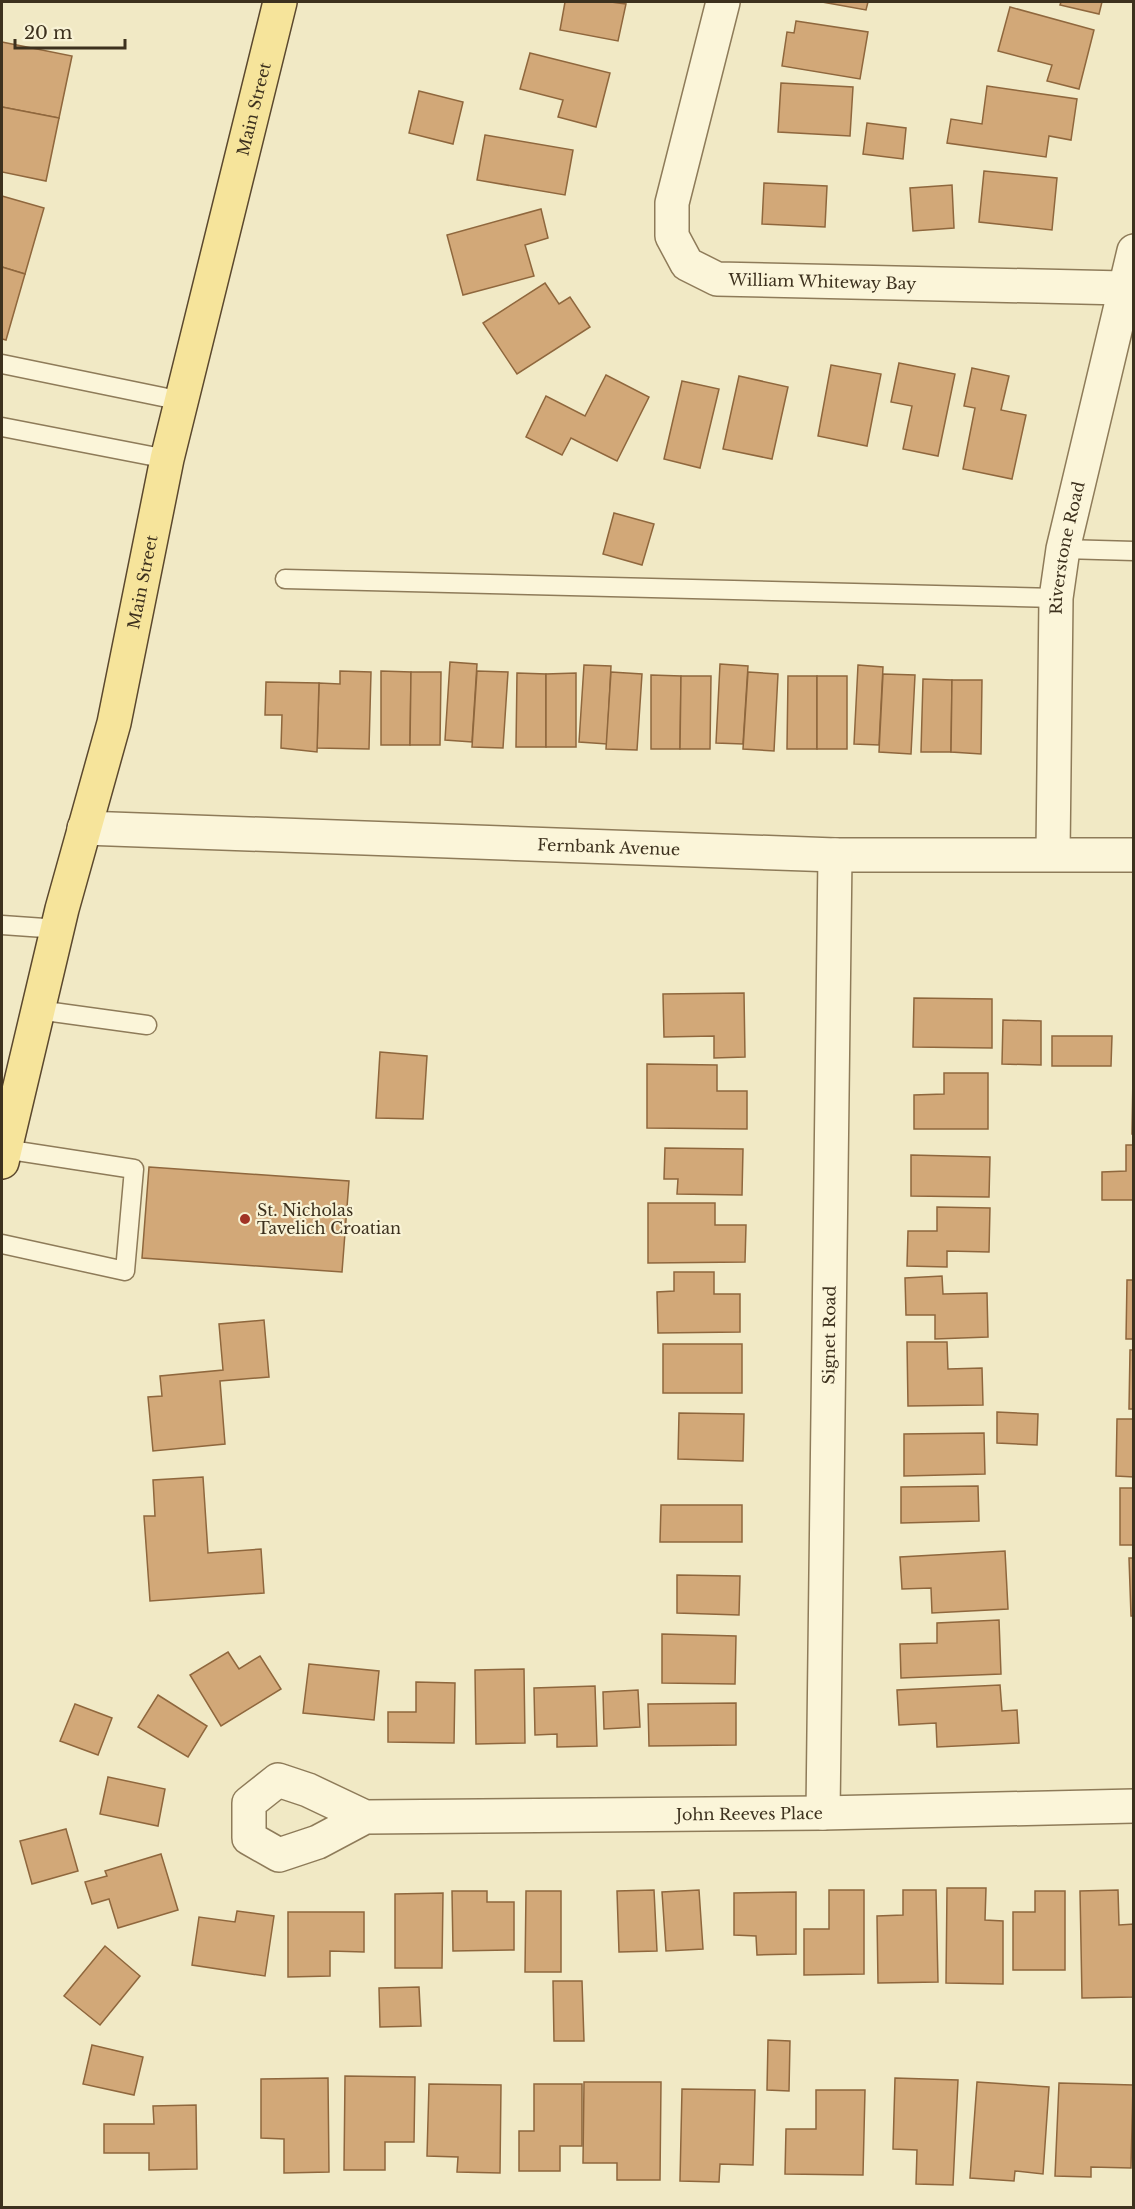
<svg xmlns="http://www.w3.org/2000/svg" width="1135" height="2209" font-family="'Libre Baskerville',serif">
  <rect width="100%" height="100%" fill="#f1e9c5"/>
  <g fill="#d2a878" stroke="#8f673d" stroke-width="1.5">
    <path d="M 565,2 L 611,2 L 626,4 L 618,41 L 560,30 Z"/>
    <path d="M 822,2 L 868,2 L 866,10 Z"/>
    <path d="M 1061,2 L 1102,2 L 1099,14 L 1060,5 Z"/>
    <path d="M 1010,7 L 1094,30 L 1079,89 L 1047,81 L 1052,65 L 998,51 Z"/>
    <path d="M 796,21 L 868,32 L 860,79 L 782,66 L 787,32 L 794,33 Z"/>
    <path d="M 2,42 L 72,56 L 59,118 L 2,107 Z"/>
    <path d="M 530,53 L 610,73 L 596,127 L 558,117 L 563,100 L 520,89 Z"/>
    <path d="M 781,83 L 853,87 L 850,136 L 778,132 Z"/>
    <path d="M 987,86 L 1077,99 L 1071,140 L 1049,136 L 1046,157 L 947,143 L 951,119 L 982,124 Z"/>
    <path d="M 419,91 L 463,102 L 453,144 L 409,133 Z"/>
    <path d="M 2,107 L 59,118 L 46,181 L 2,172 Z"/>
    <path d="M 867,123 L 906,128 L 903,159 L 863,154 Z"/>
    <path d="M 485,135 L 573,150 L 565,195 L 477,180 Z"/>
    <path d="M 984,171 L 1057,178 L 1052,230 L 979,222 Z"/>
    <path d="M 764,183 L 827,186 L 825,227 L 762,224 Z"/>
    <path d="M 952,185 L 954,228 L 913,231 L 910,188 Z"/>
    <path d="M 2,196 L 44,208 L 25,274 L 2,267 Z"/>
    <path d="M 541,209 L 548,238 L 525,245 L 534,276 L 463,295 L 447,235 Z"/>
    <path d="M 2,267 L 25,274 L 6,340 L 2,339 Z"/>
    <path d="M 545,283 L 559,304 L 570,297 L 590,327 L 517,374 L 483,323 Z"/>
    <path d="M 899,363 L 955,374 L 938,456 L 903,449 L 912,406 L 891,402 Z"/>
    <path d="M 831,365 L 881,374 L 867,446 L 818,436 Z"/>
    <path d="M 972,368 L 1009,376 L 1001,410 L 1026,415 L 1012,479 L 963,469 L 975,408 L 964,406 Z"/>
    <path d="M 606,375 L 649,397 L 617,461 L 571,438 L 562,455 L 526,437 L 546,396 L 585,416 Z"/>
    <path d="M 739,376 L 788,387 L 772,459 L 723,449 Z"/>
    <path d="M 682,381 L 719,389 L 700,468 L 664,459 Z"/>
    <path d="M 614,513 L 654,524 L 642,565 L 603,554 Z"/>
    <path d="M 450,662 L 477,664 L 472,742 L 445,740 Z"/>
    <path d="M 720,664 L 748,666 L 743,744 L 716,743 Z"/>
    <path d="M 584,665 L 611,666 L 607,744 L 579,742 Z"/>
    <path d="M 858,665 L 883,667 L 879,745 L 854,744 Z"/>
    <path d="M 340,671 L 371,672 L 369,749 L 317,748 L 319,683 L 340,684 Z"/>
    <path d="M 381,671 L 411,672 L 410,745 L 381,745 Z"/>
    <path d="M 477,671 L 508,672 L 503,748 L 472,747 Z"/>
    <path d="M 411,672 L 441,672 L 440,745 L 410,745 Z"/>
    <path d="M 611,672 L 642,674 L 637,750 L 606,749 Z"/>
    <path d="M 748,672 L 778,674 L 774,751 L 743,749 Z"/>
    <path d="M 517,673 L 546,674 L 546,747 L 516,747 Z"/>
    <path d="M 576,673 L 576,747 L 546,747 L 546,674 Z"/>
    <path d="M 883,674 L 915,675 L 911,754 L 879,752 Z"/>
    <path d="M 651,675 L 681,676 L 680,749 L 651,749 Z"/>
    <path d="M 681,676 L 711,676 L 710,749 L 680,749 Z"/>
    <path d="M 788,676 L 817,676 L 817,749 L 787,749 Z"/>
    <rect x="817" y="676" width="30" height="73"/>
    <path d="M 923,679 L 952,680 L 951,752 L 921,752 Z"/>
    <path d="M 952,680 L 982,680 L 981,754 L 951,752 Z"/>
    <path d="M 266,682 L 319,683 L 317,752 L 281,748 L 282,715 L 265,715 Z"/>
    <path d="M 744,993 L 745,1057 L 714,1058 L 714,1036 L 664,1037 L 663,994 Z"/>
    <path d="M 914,998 L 992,999 L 992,1048 L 913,1047 Z"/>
    <path d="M 1003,1020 L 1041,1021 L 1041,1065 L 1002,1064 Z"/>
    <path d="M 1052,1036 L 1112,1036 L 1111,1066 L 1052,1066 Z"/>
    <path d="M 380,1052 L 427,1056 L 423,1119 L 376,1118 Z"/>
    <path d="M 647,1064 L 717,1065 L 717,1091 L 747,1091 L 747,1129 L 647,1128 Z"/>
    <path d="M 944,1073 L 988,1073 L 988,1129 L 914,1129 L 914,1095 L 944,1094 Z"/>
    <path d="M 1133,1074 L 1134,1074 L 1134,1134 L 1132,1134 Z"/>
    <path d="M 1126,1145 L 1134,1145 L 1134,1200 L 1102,1200 L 1102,1172 L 1126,1171 Z"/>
    <path d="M 665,1148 L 743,1149 L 742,1195 L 677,1194 L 678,1179 L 664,1179 Z"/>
    <path d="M 911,1155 L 990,1157 L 989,1197 L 911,1196 Z"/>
    <path d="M 149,1167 L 349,1181 L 342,1272 L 142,1258 Z"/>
    <path d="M 648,1203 L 715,1203 L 715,1225 L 746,1225 L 745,1262 L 648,1263 Z"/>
    <path d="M 937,1207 L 990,1208 L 989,1252 L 947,1251 L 947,1267 L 907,1266 L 908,1231 L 937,1231 Z"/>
    <path d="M 674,1272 L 714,1272 L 714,1294 L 740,1294 L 740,1332 L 658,1333 L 657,1292 L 674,1291 Z"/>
    <path d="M 942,1276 L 943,1294 L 987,1293 L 988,1337 L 935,1339 L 935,1315 L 906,1315 L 905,1278 Z"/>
    <path d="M 1127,1280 L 1134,1280 L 1134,1339 L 1126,1339 Z"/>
    <path d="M 264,1320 L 269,1377 L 220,1381 L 225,1444 L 153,1451 L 148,1397 L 162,1396 L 160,1376 L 223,1370 L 219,1324 Z"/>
    <path d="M 907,1342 L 947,1342 L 948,1369 L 982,1368 L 983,1405 L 908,1406 Z"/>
    <rect x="663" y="1344" width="79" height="49"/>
    <path d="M 1130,1350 L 1134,1350 L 1134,1409 L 1129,1409 Z"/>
    <path d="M 997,1412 L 1038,1414 L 1037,1445 L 997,1443 Z"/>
    <path d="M 679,1413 L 744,1414 L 743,1461 L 678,1459 Z"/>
    <path d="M 1117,1419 L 1134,1419 L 1134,1477 L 1116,1476 Z"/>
    <path d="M 984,1433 L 985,1474 L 904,1476 L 904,1434 Z"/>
    <path d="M 203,1477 L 208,1553 L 261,1549 L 264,1593 L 150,1601 L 144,1516 L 155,1516 L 153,1480 Z"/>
    <path d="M 978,1486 L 979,1521 L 901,1523 L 901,1487 Z"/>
    <rect x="1120" y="1488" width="14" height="57"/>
    <path d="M 661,1505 L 742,1505 L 742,1542 L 660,1542 Z"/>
    <path d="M 1005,1551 L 1008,1609 L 932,1613 L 931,1588 L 902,1589 L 900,1557 Z"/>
    <path d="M 1129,1558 L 1134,1558 L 1134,1616 L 1131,1616 Z"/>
    <path d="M 677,1575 L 740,1576 L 739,1615 L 677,1613 Z"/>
    <path d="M 999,1620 L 1001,1674 L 901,1678 L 900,1644 L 937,1643 L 937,1623 Z"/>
    <path d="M 662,1634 L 736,1636 L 735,1684 L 662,1683 Z"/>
    <path d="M 228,1652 L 239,1669 L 260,1656 L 281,1689 L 221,1726 L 190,1675 Z"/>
    <path d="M 309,1664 L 379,1671 L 374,1720 L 303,1713 Z"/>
    <path d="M 524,1669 L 525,1743 L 476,1744 L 475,1670 Z"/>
    <path d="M 416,1682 L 455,1683 L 454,1743 L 388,1742 L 388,1712 L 416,1712 Z"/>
    <path d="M 1000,1685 L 1002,1711 L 1017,1710 L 1019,1743 L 937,1747 L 936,1723 L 899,1725 L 897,1690 Z"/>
    <path d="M 595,1686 L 597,1746 L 557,1747 L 557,1734 L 535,1735 L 534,1688 Z"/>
    <path d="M 638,1690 L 640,1727 L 604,1729 L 603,1692 Z"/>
    <path d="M 158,1695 L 207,1726 L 188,1757 L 138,1727 Z"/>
    <path d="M 736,1703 L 736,1745 L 649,1746 L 648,1704 Z"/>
    <path d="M 75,1704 L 112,1718 L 98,1755 L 60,1741 Z"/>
    <path d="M 108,1777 L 165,1789 L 158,1826 L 100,1814 Z"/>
    <path d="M 66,1829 L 78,1871 L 32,1884 L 20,1841 Z"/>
    <path d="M 161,1854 L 178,1910 L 118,1928 L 109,1899 L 92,1904 L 85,1882 L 107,1876 L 105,1871 Z"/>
    <path d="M 947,1888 L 986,1888 L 985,1920 L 1003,1921 L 1003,1984 L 946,1983 Z"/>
    <path d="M 654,1890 L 657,1951 L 619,1952 L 617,1891 Z"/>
    <path d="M 699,1890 L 703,1949 L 666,1951 L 662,1892 Z"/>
    <path d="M 829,1890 L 864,1890 L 864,1974 L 804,1975 L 804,1929 L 829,1929 Z"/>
    <path d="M 903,1890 L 936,1890 L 938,1982 L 878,1983 L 877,1916 L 903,1915 Z"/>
    <path d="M 1118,1890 L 1119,1925 L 1134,1924 L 1134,1997 L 1082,1998 L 1080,1891 Z"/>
    <path d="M 452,1891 L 487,1891 L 487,1902 L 514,1902 L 514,1950 L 453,1951 Z"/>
    <path d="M 526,1891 L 561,1891 L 561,1972 L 525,1972 Z"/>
    <path d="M 1035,1891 L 1065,1891 L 1065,1970 L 1013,1970 L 1013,1912 L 1035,1912 Z"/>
    <path d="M 796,1892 L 796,1954 L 757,1955 L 756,1936 L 734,1935 L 734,1893 Z"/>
    <path d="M 443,1893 L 442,1968 L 395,1968 L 395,1894 Z"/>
    <path d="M 237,1911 L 274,1916 L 265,1976 L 192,1965 L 199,1917 L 235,1922 Z"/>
    <path d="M 288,1912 L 364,1912 L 364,1952 L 330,1951 L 330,1976 L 288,1977 Z"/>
    <path d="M 105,1946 L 140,1976 L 100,2025 L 64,1996 Z"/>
    <path d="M 553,1981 L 582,1981 L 584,2041 L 554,2041 Z"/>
    <path d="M 419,1987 L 421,2026 L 380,2027 L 379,1988 Z"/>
    <path d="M 768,2040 L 790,2041 L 789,2091 L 767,2090 Z"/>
    <path d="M 92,2045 L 143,2057 L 134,2095 L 83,2084 Z"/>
    <path d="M 345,2076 L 415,2077 L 414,2142 L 385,2142 L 385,2170 L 344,2170 Z"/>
    <path d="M 328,2078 L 329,2172 L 284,2173 L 284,2139 L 261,2138 L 261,2079 Z"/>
    <path d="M 895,2078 L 958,2080 L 953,2185 L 916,2184 L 917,2150 L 893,2149 Z"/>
    <path d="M 584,2082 L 661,2082 L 660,2180 L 617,2180 L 617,2163 L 583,2163 Z"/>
    <path d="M 977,2082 L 1049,2087 L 1043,2174 L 1015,2171 L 1014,2181 L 970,2178 Z"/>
    <path d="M 1059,2083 L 1133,2085 L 1131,2168 L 1091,2167 L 1091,2177 L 1055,2176 Z"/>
    <path d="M 429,2084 L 501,2085 L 500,2173 L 457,2172 L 458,2157 L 427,2156 Z"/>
    <path d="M 534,2084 L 582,2084 L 582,2146 L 560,2146 L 560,2171 L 519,2171 L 519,2131 L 534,2131 Z"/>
    <path d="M 682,2089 L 755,2090 L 753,2165 L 720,2164 L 719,2182 L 680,2181 Z"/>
    <path d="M 816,2090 L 865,2090 L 863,2175 L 785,2174 L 786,2129 L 816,2129 Z"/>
    <path d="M 196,2105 L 197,2169 L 149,2170 L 149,2153 L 104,2153 L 104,2124 L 154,2124 L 153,2106 Z"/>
  </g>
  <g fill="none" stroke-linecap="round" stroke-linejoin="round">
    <defs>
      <g id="service">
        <path d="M 2,364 L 182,401"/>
        <path d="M 2,427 L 167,459"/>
        <path d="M 1063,549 L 1134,551"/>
        <path d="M 285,579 L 1056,598"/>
        <path d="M 2,925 L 59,929"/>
        <path d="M 38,1010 L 147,1025"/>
        <path d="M 2,1244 L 125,1271 L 134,1169 L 4,1149"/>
      </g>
      <g id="minor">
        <path id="s1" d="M 723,2 L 672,203 L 672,236 L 687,264 L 717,279 L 1124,288"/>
        <path id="s2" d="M 84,828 L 835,855 L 1134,855"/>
        <path id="s3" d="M 1053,853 L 1056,598 L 1063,549 L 1134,251"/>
        <path id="s4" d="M 823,1813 L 835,855"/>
        <path id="s5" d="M 365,1817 L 318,1842 L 279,1855 L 249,1838 L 249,1803 L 278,1780 L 308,1790 L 365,1817 L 823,1813 L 1134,1806"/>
      </g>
      <g id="primary">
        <path id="s6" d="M 2,1162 L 62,909 L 114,723 L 167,459 L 280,2"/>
      </g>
    </defs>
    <use href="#service" stroke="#8e7b59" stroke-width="21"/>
    <use href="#minor" stroke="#8e7b59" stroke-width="36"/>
    <use href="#primary" stroke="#5b482e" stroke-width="36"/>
    <use href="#service" stroke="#fbf5d9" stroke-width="18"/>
    <use href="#minor" stroke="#fbf5d9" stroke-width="33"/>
    <use href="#primary" stroke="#f6e49b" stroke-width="33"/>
  </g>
  <circle fill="#a13325" stroke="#f8f2d5" stroke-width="2" cx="245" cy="1219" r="6"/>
  <g text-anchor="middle" stroke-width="4.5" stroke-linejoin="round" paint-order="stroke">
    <g font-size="16" fill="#3d311e" stroke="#f8f2d5">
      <text dy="6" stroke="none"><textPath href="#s6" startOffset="1083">Main Street</textPath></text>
      <text dy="6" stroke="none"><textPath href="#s1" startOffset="411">William Whiteway Bay</textPath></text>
      <text dy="6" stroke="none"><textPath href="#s3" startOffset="306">Riverstone Road</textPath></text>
      <text dy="6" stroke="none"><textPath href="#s6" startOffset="597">Main Street</textPath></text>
      <text dy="6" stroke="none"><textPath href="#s2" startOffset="525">Fernbank Avenue</textPath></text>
      <text dy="6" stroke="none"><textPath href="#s4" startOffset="478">Signet Road</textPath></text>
      <text dy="6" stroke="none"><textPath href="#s5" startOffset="680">John Reeves Place</textPath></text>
    </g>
    <g font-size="16" fill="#3d311e" stroke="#f8f2d5" text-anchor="start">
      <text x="257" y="1216">St. Nicholas<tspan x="257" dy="18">Tavelich Croatian</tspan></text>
    </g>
  </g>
  <rect width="1135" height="2209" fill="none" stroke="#3d311e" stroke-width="6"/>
  <path d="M15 39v9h110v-9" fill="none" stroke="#3d311e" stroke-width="3"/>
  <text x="24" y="39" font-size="18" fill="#3d311e" stroke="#f8f2d5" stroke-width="4.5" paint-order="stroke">20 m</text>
</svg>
